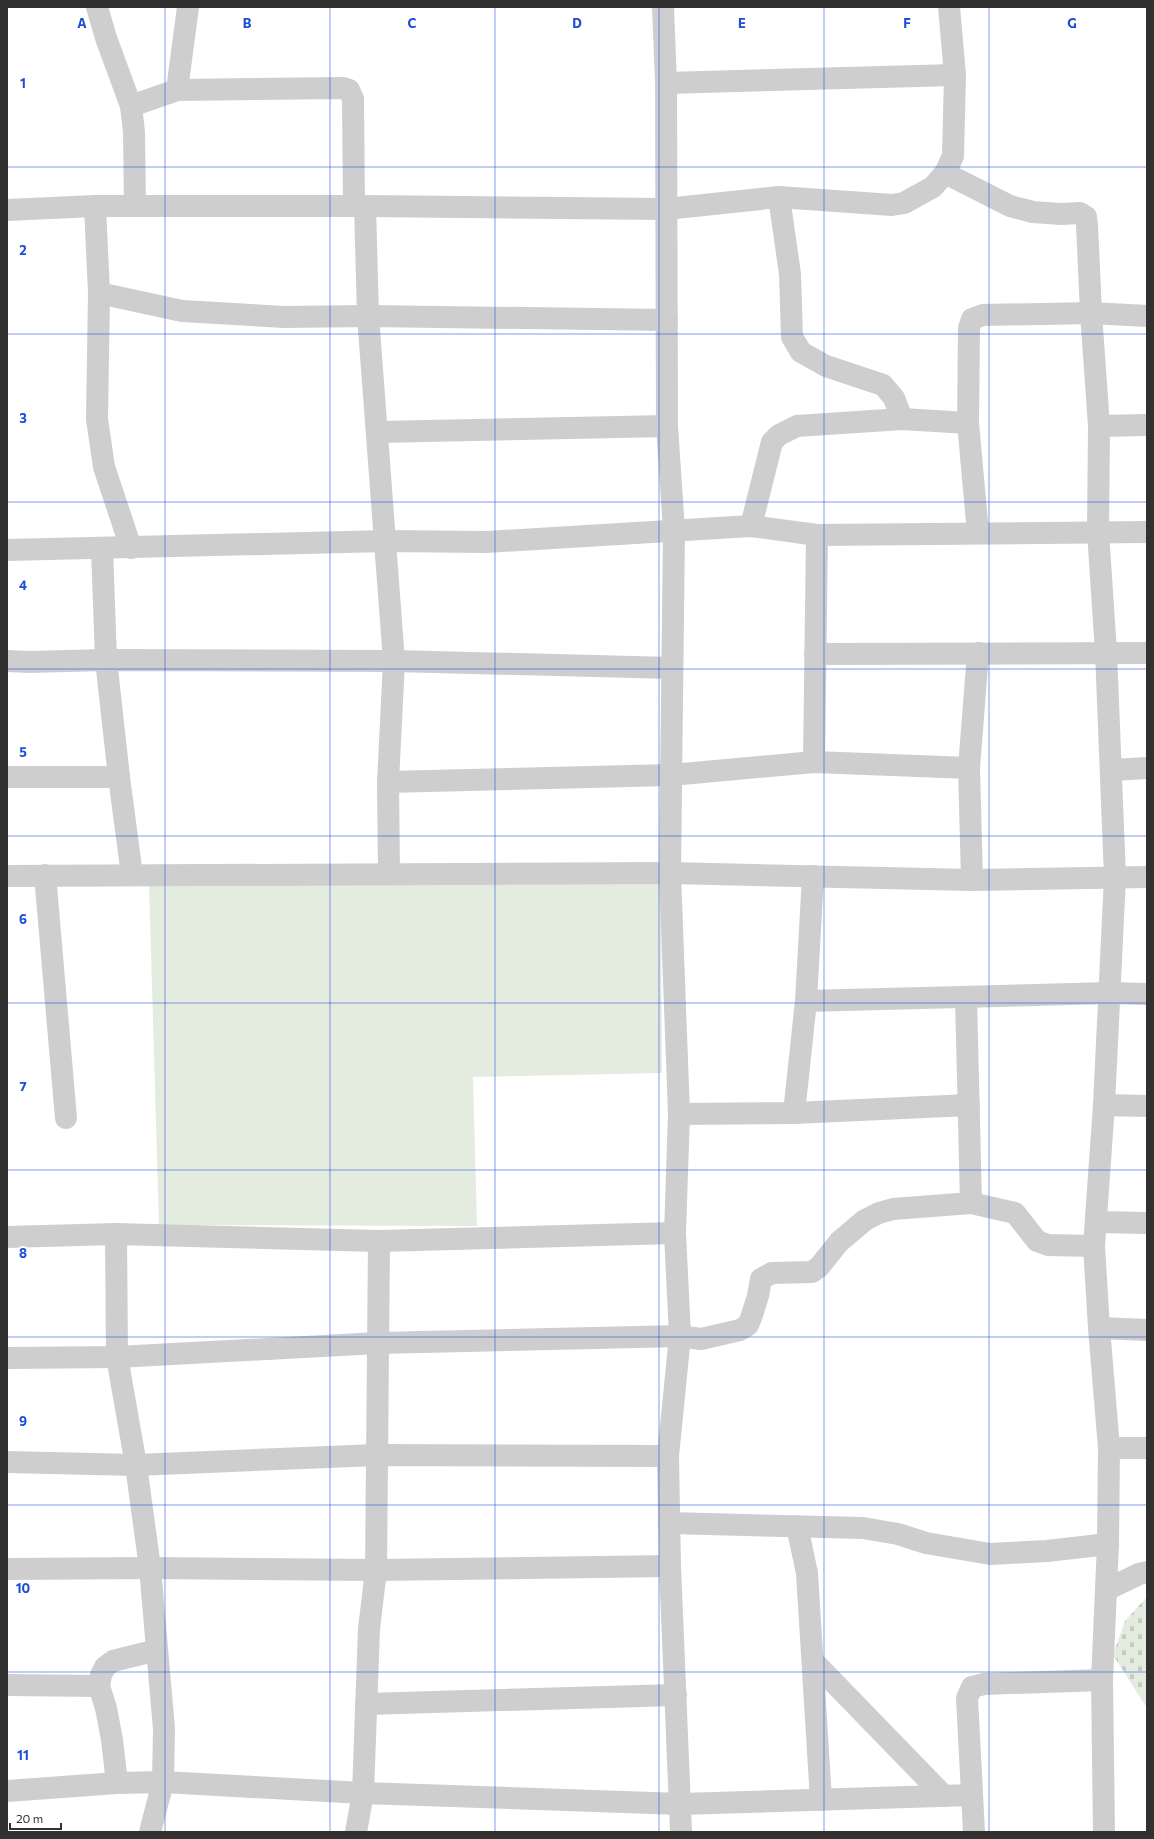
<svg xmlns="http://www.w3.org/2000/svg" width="1154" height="1839" font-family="Commissioner,sans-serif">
  <defs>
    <pattern id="cemetery-stones" width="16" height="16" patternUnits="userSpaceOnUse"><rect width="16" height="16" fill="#e4ece0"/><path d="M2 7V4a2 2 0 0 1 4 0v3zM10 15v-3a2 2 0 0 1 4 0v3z" fill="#c4cbc1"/></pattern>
  </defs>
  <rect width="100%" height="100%" fill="#fff"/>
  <path fill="url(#cemetery-stones)" d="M 1147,1597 L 1147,1708 L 1113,1655 L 1125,1621 Z"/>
  <path fill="#e4ece0" d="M 661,881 L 662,1073 L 473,1077 L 477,1226 L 159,1225 L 149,885 Z"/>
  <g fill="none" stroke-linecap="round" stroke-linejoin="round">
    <g stroke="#cecece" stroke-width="22">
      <path d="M 97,7 L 106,38 L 131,106 L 134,132 L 135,206"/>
      <path d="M 663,7 L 666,83 L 667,426 L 674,530 L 670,873 L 679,1114 L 675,1233 L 680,1336 L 668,1456 L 670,1566 L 681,1832"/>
      <path d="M 666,83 L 955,75"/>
      <path d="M 177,90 L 188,7"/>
      <path d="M 131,106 L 177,90 L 343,88 L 349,90 L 353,99 L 354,206"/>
      <path d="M 945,173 L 1010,206 L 1033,212 L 1061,214 L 1080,213 L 1086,217 L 1087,225 L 1091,313 L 1099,426 L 1098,532 L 1106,652 L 1115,877 L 1104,1105 L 1094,1246 L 1099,1328 L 1109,1448 L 1108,1544 L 1102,1680 L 1104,1832"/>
      <path d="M 779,197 L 790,274 L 792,337 L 801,352 L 826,366 L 883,385 L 894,398 L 902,419"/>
      <path d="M 95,206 L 99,293 L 97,419 L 104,467 L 131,548"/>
      <path d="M 365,206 L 368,316 L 394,661 L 388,782 L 389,874"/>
      <path d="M 7,210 L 95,206 L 365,206 L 666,209 L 779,197 L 892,205 L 904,203 L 933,187 L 945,173 L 953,156 L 955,75 L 949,7"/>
      <path d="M 99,293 L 182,311 L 284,317 L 368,316 L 667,320"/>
      <path d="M 1099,426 L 1147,425"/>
      <path d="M 378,432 L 667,426"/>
      <path d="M 751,526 L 772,442 L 779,435 L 797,426 L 902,419 L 968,423"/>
      <path d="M 978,533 L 968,423 L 969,328 L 972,319 L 983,315 L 1091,313 L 1147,316"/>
      <path d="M 102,548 L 106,660 L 119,777 L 132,875"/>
      <path d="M 7,550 L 386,541 L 486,542 L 751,526 L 817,535 L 1147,532"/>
      <path d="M 815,654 L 1147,653"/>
      <path d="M 7,661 L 30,662 L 106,660 L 394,661 L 672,668"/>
      <path d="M 814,762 L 817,535"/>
      <path d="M 1112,770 L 1147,768"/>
      <path d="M 7,777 L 119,777"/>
      <path d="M 388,782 L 671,775 L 814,762 L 969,768"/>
      <path d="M 45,875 L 66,1118"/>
      <path d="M 7,876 L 670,873 L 972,880 L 1147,877"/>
      <path d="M 972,880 L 969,768 L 978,653"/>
      <path d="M 966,997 L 971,1203"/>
      <path d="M 806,1001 L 1110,993 L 1147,994"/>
      <path d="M 1104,1105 L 1147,1106"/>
      <path d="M 794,1113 L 806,1001 L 813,876"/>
      <path d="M 679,1114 L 794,1113 L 969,1105"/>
      <path d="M 1096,1222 L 1147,1223"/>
      <path d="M 116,1234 L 117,1357 L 136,1465 L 150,1568 L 164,1729 L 163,1782 L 150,1832"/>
      <path d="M 7,1237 L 116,1234 L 379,1241 L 675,1233"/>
      <path d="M 1099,1328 L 1147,1330"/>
      <path d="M 7,1358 L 117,1357 L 378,1343 L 680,1336 L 701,1339 L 740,1330 L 748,1325 L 751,1318 L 758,1296 L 761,1279 L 772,1273 L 812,1272 L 819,1267 L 839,1242 L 865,1220 L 879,1213 L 893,1209 L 971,1203 L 1015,1213 L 1037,1241 L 1048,1245 L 1094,1246"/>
      <path d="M 1109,1448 L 1147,1448"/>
      <path d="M 7,1462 L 136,1465 L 377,1455 L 668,1456"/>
      <path d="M 669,1523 L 863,1528 L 898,1534 L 926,1543 L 990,1554 L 1047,1551 L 1108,1544"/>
      <path d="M 797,1526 L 807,1573 L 821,1800"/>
      <path d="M 7,1569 L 150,1568 L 376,1570 L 670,1566"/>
      <path d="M 1106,1590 L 1139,1574 L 1147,1572"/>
      <path d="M 813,1661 L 944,1796"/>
      <path d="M 7,1685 L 99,1686"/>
      <path d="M 366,1704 L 676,1695"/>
      <path d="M 117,1783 L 112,1740 L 106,1708 L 99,1686 L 101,1675 L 105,1667 L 113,1661 L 157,1650"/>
      <path d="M 7,1791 L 117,1783 L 163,1782 L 363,1793 L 681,1804 L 972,1795"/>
      <path d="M 356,1832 L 363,1793 L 369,1629 L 376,1570 L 379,1241"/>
      <path d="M 974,1832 L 967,1698 L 972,1687 L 984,1684 L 1102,1680"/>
    </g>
  </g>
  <path fill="none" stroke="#1d4ed8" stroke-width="1" stroke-opacity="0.55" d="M 165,7 L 165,1832M 330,7 L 330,1832M 495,7 L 495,1832M 659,7 L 659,1832M 824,7 L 824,1832M 989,7 L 989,1832M 7,167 L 1147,167M 7,334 L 1147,334M 7,502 L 1147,502M 7,669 L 1147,669M 7,836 L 1147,836M 7,1003 L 1147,1003M 7,1170 L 1147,1170M 7,1337 L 1147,1337M 7,1505 L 1147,1505M 7,1672 L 1147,1672"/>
  <g font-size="13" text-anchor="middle" font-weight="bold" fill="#1d4ed8" stroke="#fff" stroke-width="4" stroke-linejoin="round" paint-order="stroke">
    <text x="82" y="28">A</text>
    <text x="247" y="28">B</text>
    <text x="412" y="28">C</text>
    <text x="577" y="28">D</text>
    <text x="742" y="28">E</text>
    <text x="907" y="28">F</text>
    <text x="1072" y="28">G</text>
    <text x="23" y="88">1</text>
    <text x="23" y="255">2</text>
    <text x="23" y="423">3</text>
    <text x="23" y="590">4</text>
    <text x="23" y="757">5</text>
    <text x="23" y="924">6</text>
    <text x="23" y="1091">7</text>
    <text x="23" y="1258">8</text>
    <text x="23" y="1426">9</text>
    <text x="23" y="1593">10</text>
    <text x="23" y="1760">11</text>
  </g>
  <rect width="1154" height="1839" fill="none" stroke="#313131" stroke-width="16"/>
  <path d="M10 1823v6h51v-6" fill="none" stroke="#313131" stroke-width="2"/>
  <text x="16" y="1823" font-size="12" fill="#313131" stroke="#ffffff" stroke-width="3" paint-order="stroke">20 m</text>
</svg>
